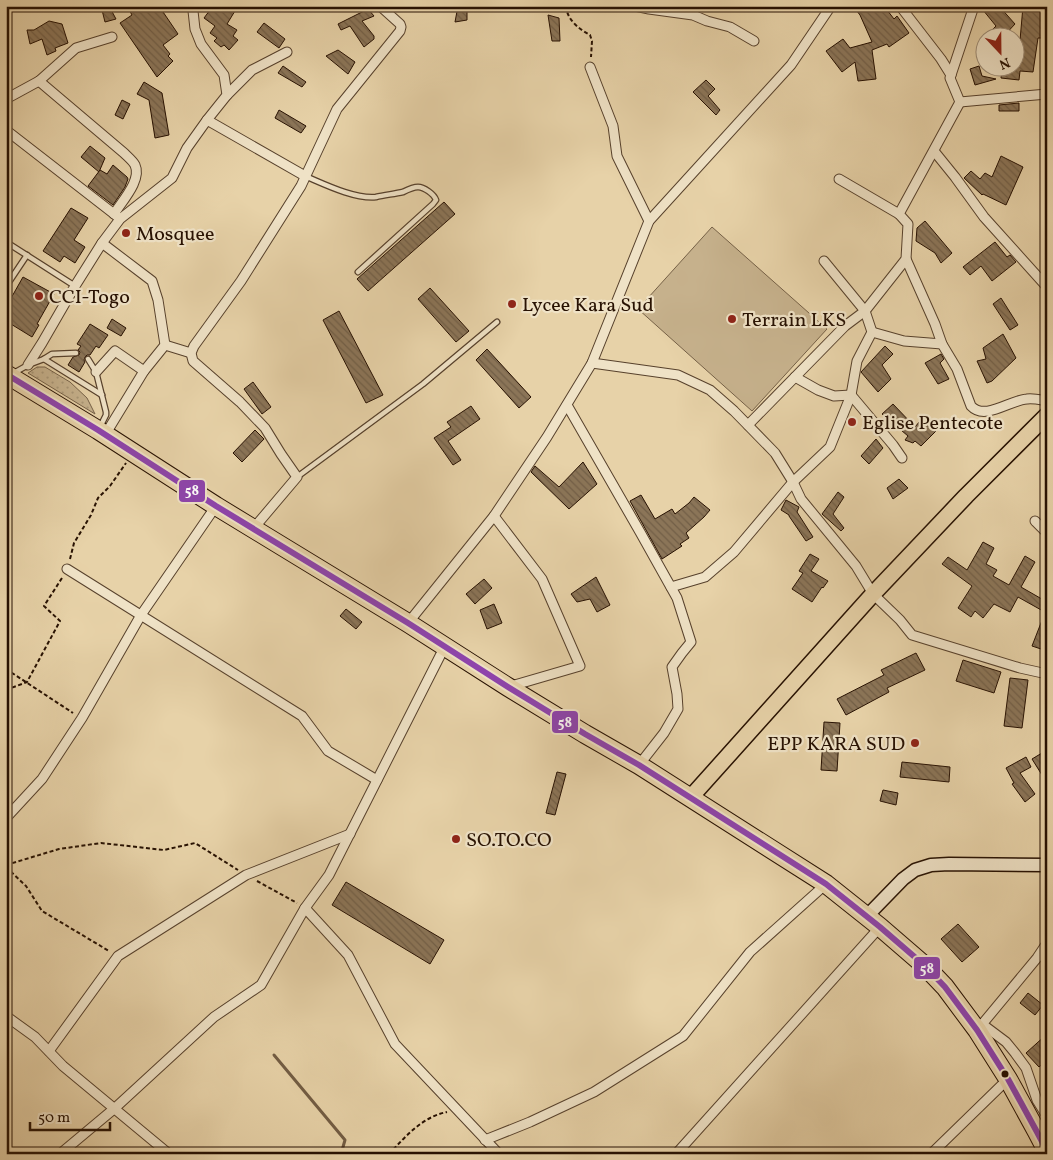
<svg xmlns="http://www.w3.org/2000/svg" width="1053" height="1160" font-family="Vollkorn,serif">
  <defs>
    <pattern id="grass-dots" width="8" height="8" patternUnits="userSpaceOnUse" patternTransform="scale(1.25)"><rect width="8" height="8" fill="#c6b18c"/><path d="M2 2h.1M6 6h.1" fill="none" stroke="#aa9777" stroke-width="1.8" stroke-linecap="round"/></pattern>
    <pattern id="building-back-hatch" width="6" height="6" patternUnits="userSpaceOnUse" patternTransform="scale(1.25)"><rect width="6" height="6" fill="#8b7558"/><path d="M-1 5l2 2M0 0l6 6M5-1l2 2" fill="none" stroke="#725f47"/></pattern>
  </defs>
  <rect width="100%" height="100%" fill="#e7d2a8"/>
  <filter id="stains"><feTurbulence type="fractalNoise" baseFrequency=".004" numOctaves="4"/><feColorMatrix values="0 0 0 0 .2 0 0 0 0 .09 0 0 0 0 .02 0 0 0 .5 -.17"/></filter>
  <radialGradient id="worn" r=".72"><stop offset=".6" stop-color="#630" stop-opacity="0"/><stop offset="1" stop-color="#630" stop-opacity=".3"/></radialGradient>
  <path fill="url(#grass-dots)" stroke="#766147" d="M 37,367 L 45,367 L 70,382 L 87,398 L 95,414 L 28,373 Z"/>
  <path fill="#c6b18c" stroke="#766147" d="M 712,227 L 827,329 L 752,411 L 638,309 Z"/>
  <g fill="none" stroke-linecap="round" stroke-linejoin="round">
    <path stroke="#735d44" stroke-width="3" d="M 274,1055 L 345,1140 L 341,1154"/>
  </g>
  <g fill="url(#building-back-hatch)" stroke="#271102">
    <path d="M 101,6 L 109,6 L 116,19 L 105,22 Z"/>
    <path d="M 127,6 L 159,6 L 178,34 L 163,45 L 170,54 L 168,56 L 173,61 L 157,77 L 120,23 L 132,15 Z"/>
    <path d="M 213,6 L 238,6 L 227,24 L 237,30 L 233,36 L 238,40 L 229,50 L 224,45 L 221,47 L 214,41 L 217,38 L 210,33 L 215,26 L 204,18 Z"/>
    <path d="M 458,6 L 467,6 L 467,20 L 455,22 Z"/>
    <path d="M 853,6 L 884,6 L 894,19 L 897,16 L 909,33 L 889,47 L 887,44 L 872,50 L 876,79 L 858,81 L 855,62 L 842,72 L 826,51 L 843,39 L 850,48 L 872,42 L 860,15 Z"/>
    <path d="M 987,6 L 999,6 L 1015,24 L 1002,38 L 997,38 L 991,31 L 996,26 L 983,10 Z"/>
    <path d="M 1023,6 L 1046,6 L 1044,38 L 1038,38 L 1033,72 L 1020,71 L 1019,80 L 1001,78 L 1002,68 L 1016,68 L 1016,52 L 1019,52 Z"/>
    <path d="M 368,9 L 374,16 L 362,21 L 374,36 L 374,39 L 364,47 L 350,26 L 341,30 L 338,24 Z"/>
    <path d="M 548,15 L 559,18 L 560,41 L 552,41 Z"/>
    <path d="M 49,21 L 62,24 L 68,43 L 55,48 L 56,51 L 47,55 L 42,39 L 30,44 L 27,30 L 34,30 Z"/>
    <path d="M 264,23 L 285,39 L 279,48 L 257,32 Z"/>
    <path d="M 338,50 L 355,62 L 348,74 L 326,56 Z"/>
    <path d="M 283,66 L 306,82 L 302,87 L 278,73 Z"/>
    <path d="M 979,66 L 982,76 L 996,79 L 975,85 L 970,69 Z"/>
    <path d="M 706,80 L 715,89 L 708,96 L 720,110 L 716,115 L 693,92 Z"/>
    <path d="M 144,82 L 162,93 L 169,135 L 155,138 L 149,100 L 137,94 Z"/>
    <path d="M 122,100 L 130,104 L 123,119 L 115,115 Z"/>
    <path d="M 1019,103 L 1019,111 L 999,111 L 999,105 Z"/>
    <path d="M 279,110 L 306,126 L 301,133 L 275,118 Z"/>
    <path d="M 90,146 L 105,158 L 99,172 L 81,157 Z"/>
    <path d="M 1001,156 L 1023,167 L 1006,205 L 983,194 L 982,195 L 964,178 L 971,171 L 980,179 L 985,173 L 992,177 Z"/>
    <path d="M 113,165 L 127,177 L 128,179 L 125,187 L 113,205 L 88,186 L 100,170 L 107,174 Z"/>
    <path d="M 444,202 L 455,214 L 368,291 L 357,279 Z"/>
    <path d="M 71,208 L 88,218 L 74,240 L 85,247 L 75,263 L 64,256 L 60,262 L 43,251 Z"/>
    <path d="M 925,221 L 952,253 L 941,263 L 935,253 L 916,241 L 917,228 Z"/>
    <path d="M 995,242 L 1007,257 L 1010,255 L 1016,262 L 992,281 L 981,266 L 970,275 L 963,267 Z"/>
    <path d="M 23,277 L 54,294 L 37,324 L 39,325 L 32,337 L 6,321 L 6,307 Z"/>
    <path d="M 430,288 L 469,331 L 456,342 L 418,299 Z"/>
    <path d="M 1001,298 L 1018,325 L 1010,330 L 993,304 Z"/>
    <path d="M 339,311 L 383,395 L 366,403 L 323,320 Z"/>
    <path d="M 112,319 L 126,328 L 121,336 L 107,328 Z"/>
    <path d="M 90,324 L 108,335 L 99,348 L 96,346 L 90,355 L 87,355 L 85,357 L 84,360 L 85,362 L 79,372 L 68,365 L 73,357 L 79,355 L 80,352 L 78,350 L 81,346 L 77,344 Z"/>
    <path d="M 1003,334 L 1016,358 L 992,381 L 987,383 L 977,361 L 986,359 L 983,348 Z"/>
    <path d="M 885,346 L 893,354 L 882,365 L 891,379 L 878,392 L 861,372 Z"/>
    <path d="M 487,349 L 531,397 L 519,408 L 476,360 Z"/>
    <path d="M 941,354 L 944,359 L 940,363 L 949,379 L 938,384 L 925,363 Z"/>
    <path d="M 253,382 L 271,407 L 262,414 L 244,389 Z"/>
    <path d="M 893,404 L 915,427 L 920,421 L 936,431 L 921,446 L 915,441 L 913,443 L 905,440 L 908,436 L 882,414 Z"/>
    <path d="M 471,406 L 480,419 L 448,441 L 461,460 L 453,465 L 434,438 L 451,427 L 447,422 Z"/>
    <path d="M 255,430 L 264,439 L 242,462 L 233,453 Z"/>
    <path d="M 876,439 L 883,448 L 869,464 L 861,456 Z"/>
    <path d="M 583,462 L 597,484 L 569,509 L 531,472 L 535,466 L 559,487 Z"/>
    <path d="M 899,479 L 908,488 L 893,499 L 887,488 Z"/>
    <path d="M 838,492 L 844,497 L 833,514 L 844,528 L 841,531 L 822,514 Z"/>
    <path d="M 641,495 L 655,519 L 672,509 L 675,514 L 689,503 L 694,497 L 710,510 L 704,517 L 686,533 L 689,538 L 680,544 L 682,546 L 662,559 L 630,501 Z"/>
    <path d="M 786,500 L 799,507 L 797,512 L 813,537 L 806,541 L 789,516 L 789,515 L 781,510 Z"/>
    <path d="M 983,542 L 994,548 L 986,564 L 997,570 L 993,576 L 1009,585 L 1025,556 L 1035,562 L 1021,587 L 1047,602 L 1047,604 L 1043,611 L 1018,597 L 1010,612 L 994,604 L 983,618 L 975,611 L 971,617 L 958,608 L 972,586 L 942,564 L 948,557 L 967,570 Z"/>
    <path d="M 810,554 L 819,559 L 811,571 L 828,581 L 823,588 L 822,587 L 812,602 L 792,589 L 803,573 L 799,571 Z"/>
    <path d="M 596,577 L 610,605 L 597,612 L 590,599 L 577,602 L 571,594 Z"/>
    <path d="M 484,579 L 492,588 L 475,604 L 466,594 Z"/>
    <path d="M 494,604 L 502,623 L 487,629 L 480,610 Z"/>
    <path d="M 346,609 L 362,622 L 356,629 L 340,616 Z"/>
    <path d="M 1046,610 L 1047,643 L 1044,650 L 1032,646 Z"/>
    <path d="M 916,653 L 925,670 L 887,688 L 889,692 L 846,715 L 837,699 L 884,675 L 881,670 Z"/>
    <path d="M 963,660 L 1001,672 L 994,693 L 956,681 Z"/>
    <path d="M 1010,678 L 1028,680 L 1022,728 L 1004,726 Z"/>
    <path d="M 824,722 L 840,723 L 837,771 L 821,770 Z"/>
    <path d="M 1047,750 L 1047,783 L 1032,759 Z"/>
    <path d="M 1026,757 L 1031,767 L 1020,773 L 1035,794 L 1025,802 L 1012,784 L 1014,783 L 1006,768 Z"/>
    <path d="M 902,762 L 950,767 L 949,782 L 900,777 Z"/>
    <path d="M 557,772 L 566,774 L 555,815 L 546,813 Z"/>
    <path d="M 883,790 L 898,793 L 896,805 L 880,801 Z"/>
    <path d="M 346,882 L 444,940 L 430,964 L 332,905 Z"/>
    <path d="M 958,924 L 979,947 L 962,962 L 941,939 Z"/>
    <path d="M 1028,993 L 1043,1005 L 1035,1015 L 1020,1003 Z"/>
    <path d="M 1047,1034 L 1047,1060 L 1039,1067 L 1026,1053 Z"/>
  </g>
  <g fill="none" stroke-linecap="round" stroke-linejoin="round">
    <defs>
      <g id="lane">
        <path d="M 305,176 C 324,184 354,199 376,197 C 384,195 394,194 403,192 C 407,190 413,187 418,187 C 424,187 434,194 436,200 L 433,204 L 358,272"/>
        <path d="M 6,242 L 75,286"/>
        <path d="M 6,280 L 9,282 L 27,255"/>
        <path d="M 44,359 L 102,395"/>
        <path d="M 88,359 L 96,372 L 106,412 L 106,415 L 100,427"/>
        <path d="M 12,374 L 28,365 L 44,359 L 52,354 L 76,353"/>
        <path d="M 297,477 L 423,384 L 497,322"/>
      </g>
      <g id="street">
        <path d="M 635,6 L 649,9 L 693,15 L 707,21 L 730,27 L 754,41"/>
        <path d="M 900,6 L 941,59 L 951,75"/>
        <path d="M 590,67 L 613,126 L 617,156 L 649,221"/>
        <path d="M 39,81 L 124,153 C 128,157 133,161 135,165 C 142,180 122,201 114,214"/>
        <path d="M 227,95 L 252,70 L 287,52"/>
        <path d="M 6,99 L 39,81 L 76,48 L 112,37"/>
        <path d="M 960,102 L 1047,94"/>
        <path d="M 207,120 L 305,176"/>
        <path d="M 6,130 L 118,217"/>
        <path d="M 934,151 L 955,177 L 984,217 L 1047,287"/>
        <path d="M 839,179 L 899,214"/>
        <path d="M 102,243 L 152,281 L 158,300 L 165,345 L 144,371 L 105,435"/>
        <path d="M 906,259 L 935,324 L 942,344 L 957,369 L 971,406 C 985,421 1010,400 1027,399 C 1033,398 1041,400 1047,401"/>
        <path d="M 872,332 L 904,341 L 942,344"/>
        <path d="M 165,345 L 191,353"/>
        <path d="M 592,363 L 678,375 L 710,390 L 734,411 L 775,453 L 793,482 L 801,499 L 856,566 L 873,594 L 900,620 L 912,635 L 1020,668 L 1047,674"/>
        <path d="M 28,365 L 42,343 L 75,286 L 102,243 L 120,219 L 172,178 L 187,148 L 207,120 L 227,95 L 224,75 L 201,44 L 195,29 L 193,11 L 191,6"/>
        <path d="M 96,372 L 115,351 L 144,371"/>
        <path d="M 795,377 L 818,390 L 834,396 L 851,395"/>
        <path d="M 851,395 L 893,445 L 902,458"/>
        <path d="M 567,405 L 640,532 L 677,598 L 691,642 L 682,653 L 672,667 L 677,694 L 678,709 L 664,733 L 639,765"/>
        <path d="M 748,425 L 845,326 L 865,311 L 906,259 L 908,224 L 899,214 L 960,102 L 950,78 L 974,6"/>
        <path d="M 494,516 L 542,579 L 580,666 L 508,687"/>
        <path d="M 1035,521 L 1047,533"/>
        <path d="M 253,529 L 297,477 L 281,454 L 265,428 L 240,402 L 193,361 L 191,353 L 194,346 L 241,281 L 301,186 L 337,109 L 400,31 L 401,27 L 400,24 L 380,6"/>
        <path d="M 67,569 L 302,716 L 328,751 L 377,780"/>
        <path d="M 671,587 L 705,577 L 734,552 L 793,482 L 830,447 L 851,395 L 857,361 L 872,332 L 865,311 L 824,261"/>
        <path d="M 408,623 L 494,516 L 547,437 L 592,363 L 649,221 L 791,65 L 831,6"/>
        <path d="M 445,646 L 329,875 L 305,908 L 348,955 L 395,1044 L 499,1154"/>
        <path d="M 6,818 L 42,779 L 82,718 L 141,615 L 216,506"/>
        <path d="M 6,1016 L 35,1037 L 63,1066 L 169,1154"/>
        <path d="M 982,1024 L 1006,1042 L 1015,1053 L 1026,1068 L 1037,1100 L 1047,1116"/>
        <path d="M 979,1028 L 1037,958 L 1047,943"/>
        <path d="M 49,1051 L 118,956 L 246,875 L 350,834"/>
        <path d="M 485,1140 L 530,1122 L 594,1092 L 683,1036 L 750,952 L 826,884"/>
        <path d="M 60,1154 L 115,1108 L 214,1017 L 261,985 L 305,908"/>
        <path d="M 676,1154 L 880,927"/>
        <path d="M 931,1154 L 1008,1079"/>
      </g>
      <path id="secondary" d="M 867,916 L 903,879 L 915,870 L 931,865 L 949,864 L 1047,865"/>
      <path id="primary" d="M 691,797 L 873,594 L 966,496 L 1047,415"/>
      <path id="highway" d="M 6,374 L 98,430 L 216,506 L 408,623 L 508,687 L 585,734 L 639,765 L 826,884 L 880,927 L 924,965 L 945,987 L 977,1030 L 1008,1079 L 1037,1132 L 1047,1151"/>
    </defs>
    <use href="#lane" stroke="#57412c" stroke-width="7"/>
    <use href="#street" stroke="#57412c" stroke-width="11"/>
    <use href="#secondary" stroke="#271102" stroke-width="15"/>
    <use href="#primary" stroke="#271102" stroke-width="18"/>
    <use href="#highway" stroke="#271102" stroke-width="20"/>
    <g stroke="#271102" stroke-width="2" stroke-dasharray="4 2.5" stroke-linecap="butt">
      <path d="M 566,6 C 567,20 579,29 590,35 L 592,41 L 591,57"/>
      <path d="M 70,559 L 74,543 L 91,515 L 98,498 L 110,486 L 126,463"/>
      <path d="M 6,669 L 73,713"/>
      <path d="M 6,690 L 27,682 L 60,621 L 44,606 L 62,578"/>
      <path d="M 6,865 L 59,849 L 101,843 L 164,850 L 195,843 L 238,870"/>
      <path d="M 6,867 L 26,886 L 42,911 L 109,951"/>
      <path d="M 257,881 L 297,903"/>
      <path d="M 389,1154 C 406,1136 422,1117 447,1112"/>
    </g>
    <use href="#lane" stroke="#efe2c6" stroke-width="4.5"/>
    <use href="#street" stroke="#efe2c6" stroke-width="9"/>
    <use href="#secondary" stroke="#efe2c6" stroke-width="12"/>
    <use href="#primary" stroke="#e7d2a8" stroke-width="15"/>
    <use href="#highway" stroke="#e7d2a8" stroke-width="18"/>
    <defs>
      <path id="bus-1" d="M 6,374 L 98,430 L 216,506 L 408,623 L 508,687 L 585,734 L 639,765 L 826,884 L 880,927 L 924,965 L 945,987 L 977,1030 L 1008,1079 L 1037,1132 L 1047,1151"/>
    </defs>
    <use href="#bus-1" stroke="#efe2c6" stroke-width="10"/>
    <use href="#bus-1" stroke="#8e44ad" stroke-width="6"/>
  </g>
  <g fill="#8f2418" stroke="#efe2c6" stroke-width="2">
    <circle cx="126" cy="233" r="5"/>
    <circle cx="39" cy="296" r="5"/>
    <circle cx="512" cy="304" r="5"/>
    <circle cx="732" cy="319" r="5"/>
    <circle cx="852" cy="422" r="5"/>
    <circle cx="915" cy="743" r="5"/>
    <circle cx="456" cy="839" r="5"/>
  </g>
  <circle fill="#271102" stroke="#efe2c6" stroke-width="2" cx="1005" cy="1074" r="4.5"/>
  <g text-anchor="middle" stroke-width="4.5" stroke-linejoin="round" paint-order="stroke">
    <g font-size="20" fill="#271102" stroke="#efe2c6" text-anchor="start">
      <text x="136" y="240">Mosquee</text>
      <text x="49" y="303">CCI-Togo</text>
      <text x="522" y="311">Lycee Kara Sud</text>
      <text x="742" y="326">Terrain LKS</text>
      <text x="862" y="429">Eglise Pentecote</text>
      <text x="905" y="750" text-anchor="end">EPP KARA SUD</text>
      <text x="466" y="846">SO.TO.CO</text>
    </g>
  </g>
  <g stroke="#efe2c6" stroke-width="2">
    <rect x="178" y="479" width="28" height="24" rx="5" fill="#8e44ad"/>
    <rect x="551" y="710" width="28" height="24" rx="5" fill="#8e44ad"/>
    <rect x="913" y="956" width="28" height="24" rx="5" fill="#8e44ad"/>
  </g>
  <g font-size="14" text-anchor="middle" font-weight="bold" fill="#fff">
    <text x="192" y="495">58</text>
    <text x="565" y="727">58</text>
    <text x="927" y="973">58</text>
  </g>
  <rect width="1053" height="1160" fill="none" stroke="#e7d2a8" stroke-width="25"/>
  <rect x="8" y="8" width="1038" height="1145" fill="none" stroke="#271102" stroke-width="2.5"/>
  <rect x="12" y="12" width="1028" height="1135" fill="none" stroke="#271102"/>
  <g transform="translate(1000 52) rotate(158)"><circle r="24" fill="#efe2c6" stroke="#9f8e78"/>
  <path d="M0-4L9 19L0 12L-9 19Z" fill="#8f2418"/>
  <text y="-8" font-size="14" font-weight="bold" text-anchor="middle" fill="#271102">N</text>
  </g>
  <path d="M30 1122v8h80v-8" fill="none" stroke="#271102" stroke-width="2.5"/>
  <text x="38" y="1122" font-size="15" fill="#271102" stroke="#efe2c6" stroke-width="4" paint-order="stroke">50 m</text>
  <rect width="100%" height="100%" filter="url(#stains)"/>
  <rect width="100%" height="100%" fill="url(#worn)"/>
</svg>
